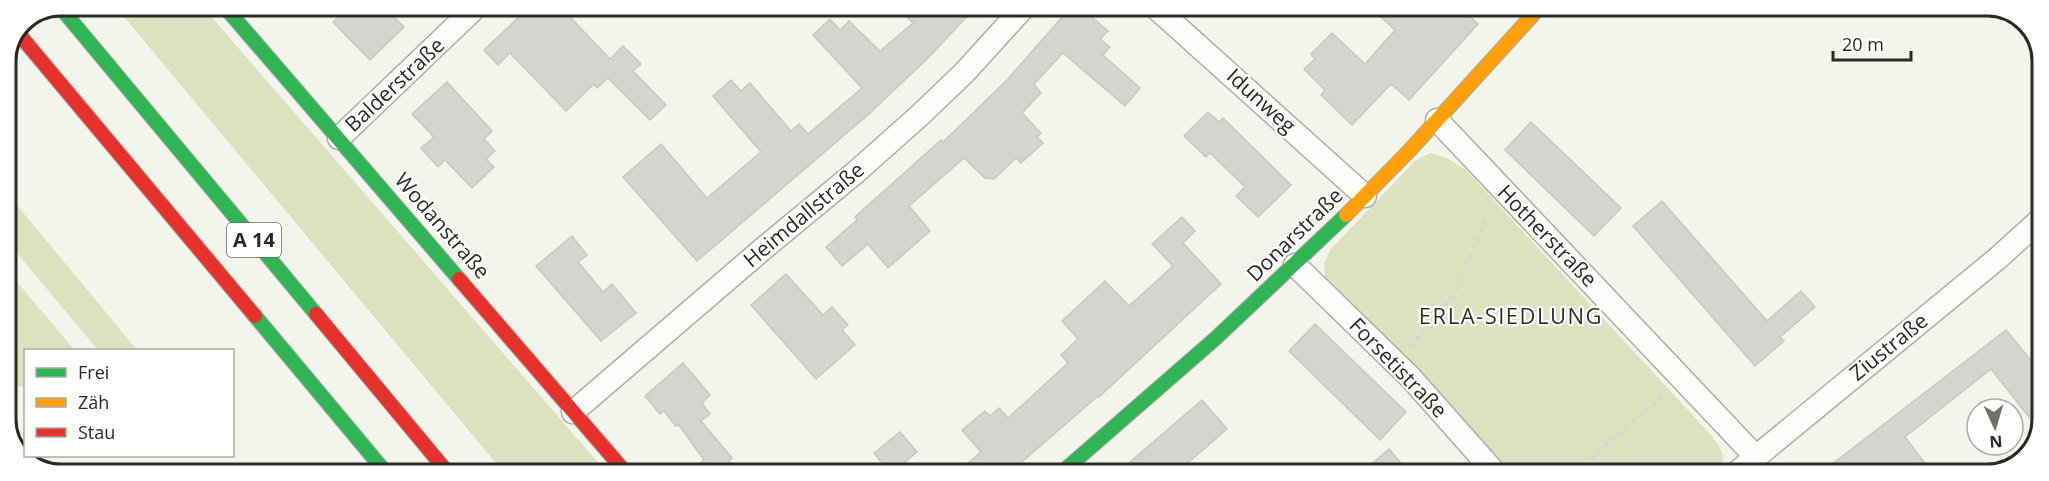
<svg xmlns="http://www.w3.org/2000/svg" width="2049" height="481" font-family="'Open Sans',sans-serif">
  <rect width="100%" height="100%" fill="#f3f4ec"/>
  <g fill="#dee1be">
    <path d="M 115,6 L 202,6 L 608,474 L 505,474 Z"/>
    <path d="M 1430,153 L 1447,158 L 1467,171 L 1711,435 C 1723,452 1729,457 1715,475 L 1514,475 L 1411,362 L 1325,277 L 1324,264 L 1330,250 L 1415,161 Z"/>
    <path d="M 6,192 L 137,350 L 98,350 L 6,240 Z"/>
    <path d="M 6,269 L 72,347 L 70,350 L 26,350 L 25,386 L 6,387 Z"/>
  </g>
  <g fill="#d4d5cf" stroke="#c7c8c2" stroke-width="1.5">
    <path d="M 331,6 L 383,6 L 404,27 L 370,60 L 333,22 L 340,16 Z"/>
    <path d="M 508,6 L 584,6 L 571,18 L 610,59 L 623,46 L 641,64 L 633,71 L 666,105 L 650,120 L 608,78 L 597,88 L 594,84 L 566,111 L 510,53 L 498,65 L 484,50 L 519,17 Z"/>
    <path d="M 917,6 L 976,7 L 928,58 L 869,114 L 697,261 L 623,177 L 661,144 L 707,198 L 761,152 L 713,96 L 731,80 L 741,91 L 750,83 L 791,131 L 799,124 L 808,134 L 862,88 L 813,35 L 830,19 L 840,30 L 849,21 L 880,51 L 913,23 L 907,17 Z"/>
    <path d="M 1071,7 L 1080,7 L 1108,31 L 1100,39 L 1110,47 L 1103,55 L 1140,88 L 1125,106 L 1063,53 L 1034,84 L 1041,93 L 1022,113 L 1041,133 L 1037,137 L 1043,143 L 1021,163 L 1016,158 L 994,179 L 985,178 L 964,158 L 909,206 L 930,231 L 888,268 L 868,244 L 842,266 L 826,247 L 857,220 L 855,217 L 941,140 L 943,142 L 972,114 L 1007,80 Z"/>
    <path d="M 1370,7 L 1460,7 L 1478,24 L 1409,100 L 1391,84 L 1352,125 L 1321,95 L 1325,90 L 1304,69 L 1315,59 L 1311,54 L 1332,33 L 1365,64 L 1395,30 Z"/>
    <path d="M 447,82 L 492,131 L 484,139 L 495,151 L 486,159 L 494,167 L 472,188 L 445,160 L 438,167 L 421,148 L 434,137 L 412,114 Z"/>
    <path d="M 1208,112 L 1219,122 L 1223,118 L 1291,185 L 1258,217 L 1236,196 L 1245,187 L 1210,153 L 1206,157 L 1184,136 Z"/>
    <path d="M 1531,122 L 1621,208 L 1594,236 L 1505,150 Z"/>
    <path d="M 1662,201 L 1767,321 L 1801,291 L 1815,307 L 1780,337 L 1784,341 L 1755,366 L 1633,226 Z"/>
    <path d="M 1182,217 L 1195,231 L 1183,243 L 1221,284 L 1099,397 L 1098,396 L 1008,474 L 955,474 L 981,452 L 962,430 L 985,411 L 990,416 L 999,408 L 1008,418 L 1068,363 L 1061,355 L 1078,339 L 1062,321 L 1105,281 L 1129,306 L 1173,266 L 1152,244 Z"/>
    <path d="M 572,236 L 587,255 L 578,262 L 603,292 L 612,284 L 636,313 L 601,341 L 536,266 Z"/>
    <path d="M 786,274 L 823,315 L 832,307 L 848,325 L 842,330 L 855,345 L 816,379 L 751,305 Z"/>
    <path d="M 1315,324 L 1406,412 L 1380,440 L 1289,351 Z"/>
    <path d="M 2006,330 L 2042,374 L 2041,432 L 1991,369 L 1905,437 L 1934,475 L 1818,475 Z"/>
    <path d="M 683,363 L 710,395 L 702,403 L 710,414 L 701,421 L 732,458 L 729,461 L 741,474 L 687,474 L 704,460 L 679,425 L 676,426 L 664,411 L 660,414 L 645,396 Z"/>
    <path d="M 1202,400 L 1227,429 L 1174,475 L 1116,474 Z"/>
    <path d="M 900,432 L 917,452 L 891,474 L 874,453 Z"/>
    <path d="M 1389,449 L 1411,475 L 1359,475 Z"/>
  </g>
  <g fill="none" stroke-linecap="round" stroke-linejoin="round">
    <defs>
      <g id="street">
        <path d="M 1155,7 L 1365,196"/>
        <path d="M 1437,120 L 1756,457"/>
        <path d="M 339,138 L 477,6"/>
        <path d="M 1295,265 L 1411,378 L 1497,475"/>
        <path d="M 573,412 L 764,248 L 856,172 L 919,116 L 964,73 L 1024,7"/>
        <path d="M 1734,475 L 1998,258 L 2042,218"/>
      </g>
      <g id="fast">
        <path d="M 224,6 L 459,279"/>
        <path d="M 60,7 L 316,314"/>
        <path d="M 255,316 L 387,474"/>
        <path d="M 1060,474 L 1216,338 L 1346,215"/>
      </g>
      <path id="slow" d="M 1346,215 L 1410,150 L 1540,7"/>
      <g id="jam">
        <path d="M 18,33 L 255,316"/>
        <path d="M 459,279 L 627,474"/>
        <path d="M 316,314 L 449,474"/>
      </g>
    </defs>
    <use href="#street" stroke="#aeaea8" stroke-width="25"/>
    <use href="#fast" stroke="#aeaea8" stroke-width="16"/>
    <use href="#slow" stroke="#aeaea8" stroke-width="16"/>
    <use href="#jam" stroke="#aeaea8" stroke-width="16"/>
    <g stroke="#d7d7d5" stroke-width="4" stroke-dasharray="4.5 4.5" stroke-linecap="butt">
      <path d="M 1411,347 L 1455,293 L 1490,209"/>
      <path d="M 1583,475 L 1599,451 L 1666,393"/>
    </g>
    <use href="#street" stroke="#fdfdfc" stroke-width="22"/>
    <use href="#fast" stroke="#30b455" stroke-width="14"/>
    <use href="#slow" stroke="#ff9f0a" stroke-width="14"/>
    <use href="#jam" stroke="#e5322d" stroke-width="14"/>
  </g>
  <g text-anchor="middle" stroke-width="4.5" stroke-linejoin="round" paint-order="stroke">
    <rect fill="#fff" stroke="#6a6a66" stroke-width="1.5" x="227" y="223" width="54" height="34" rx="4.5"/>
    <g font-size="20" font-weight="bold" fill="#2a2a25">
      <text x="254" y="247">A 14</text>
    </g>
    <g font-size="21" fill="#2a2a25" stroke="#fff">
      <text transform="translate(395 85) rotate(-43)" y="7">Balderstraße</text>
      <text transform="translate(1261 101) rotate(42)" y="7">Idunweg</text>
      <text transform="translate(804 215) rotate(-40)" y="7">Heimdallstraße</text>
      <text transform="translate(442 226) rotate(49)" y="7">Wodanstraße</text>
      <text transform="translate(1295 235) rotate(-44)" y="7">Donarstraße</text>
      <text transform="translate(1547 236) rotate(46)" y="7">Hotherstraße</text>
      <text transform="translate(1889 347) rotate(-39)" y="7">Ziustraße</text>
      <text transform="translate(1398 368) rotate(46)" y="7">Forsetistraße</text>
    </g>
    <g font-size="22" letter-spacing="1.5" fill="#323328" stroke="#fff">
      <text x="1511" y="324">ERLA-SIEDLUNG</text>
    </g>
  </g>
  <path d="M0 0H2049V481H0ZM61 16H1987A45 45 0 0 1 2032 61V419A45 45 0 0 1 1987 464H61A45 45 0 0 1 16 419V61A45 45 0 0 1 61 16Z" fill="#fff" fill-rule="evenodd"/>
  <path fill="none" stroke="#2a2a25" stroke-width="3" d="M61 16H1987A45 45 0 0 1 2032 61V419A45 45 0 0 1 1987 464H61A45 45 0 0 1 16 419V61A45 45 0 0 1 61 16Z"/>
  <rect x="24" y="349" width="210" height="108" fill="#ffffff" stroke="#aaaaa8" stroke-width="1.5"/>
  <rect x="36" y="368" width="30" height="9" fill="#30b455" stroke="#aaaaa8" stroke-width="1.5"/>
  <text x="78" y="379" font-size="18" fill="#2a2a25">Frei</text>
  <rect x="36" y="398" width="30" height="9" fill="#ff9f0a" stroke="#aaaaa8" stroke-width="1.5"/>
  <text x="78" y="409" font-size="18" fill="#2a2a25">Zäh</text>
  <rect x="36" y="428" width="30" height="9" fill="#e5322d" stroke="#aaaaa8" stroke-width="1.5"/>
  <text x="78" y="439" font-size="18" fill="#2a2a25">Stau</text>
  <g transform="translate(1995 427) rotate(176)"><circle r="28" fill="#ffffff" stroke="#aaaaa8" stroke-width="1.5"/>
  <path d="M0-4.5L10 22L0 15L-10 22Z" fill="#70716b"/>
  <text y="-9" font-size="16" font-weight="bold" text-anchor="middle" fill="#2a2a25">N</text>
  </g>
  <path d="M1833 51v9h78v-9" fill="none" stroke="#2a2a25" stroke-width="3"/>
  <text x="1842" y="51" font-size="18" fill="#2a2a25" stroke="#ffffff" stroke-width="4.5" paint-order="stroke">20 m</text>
</svg>
